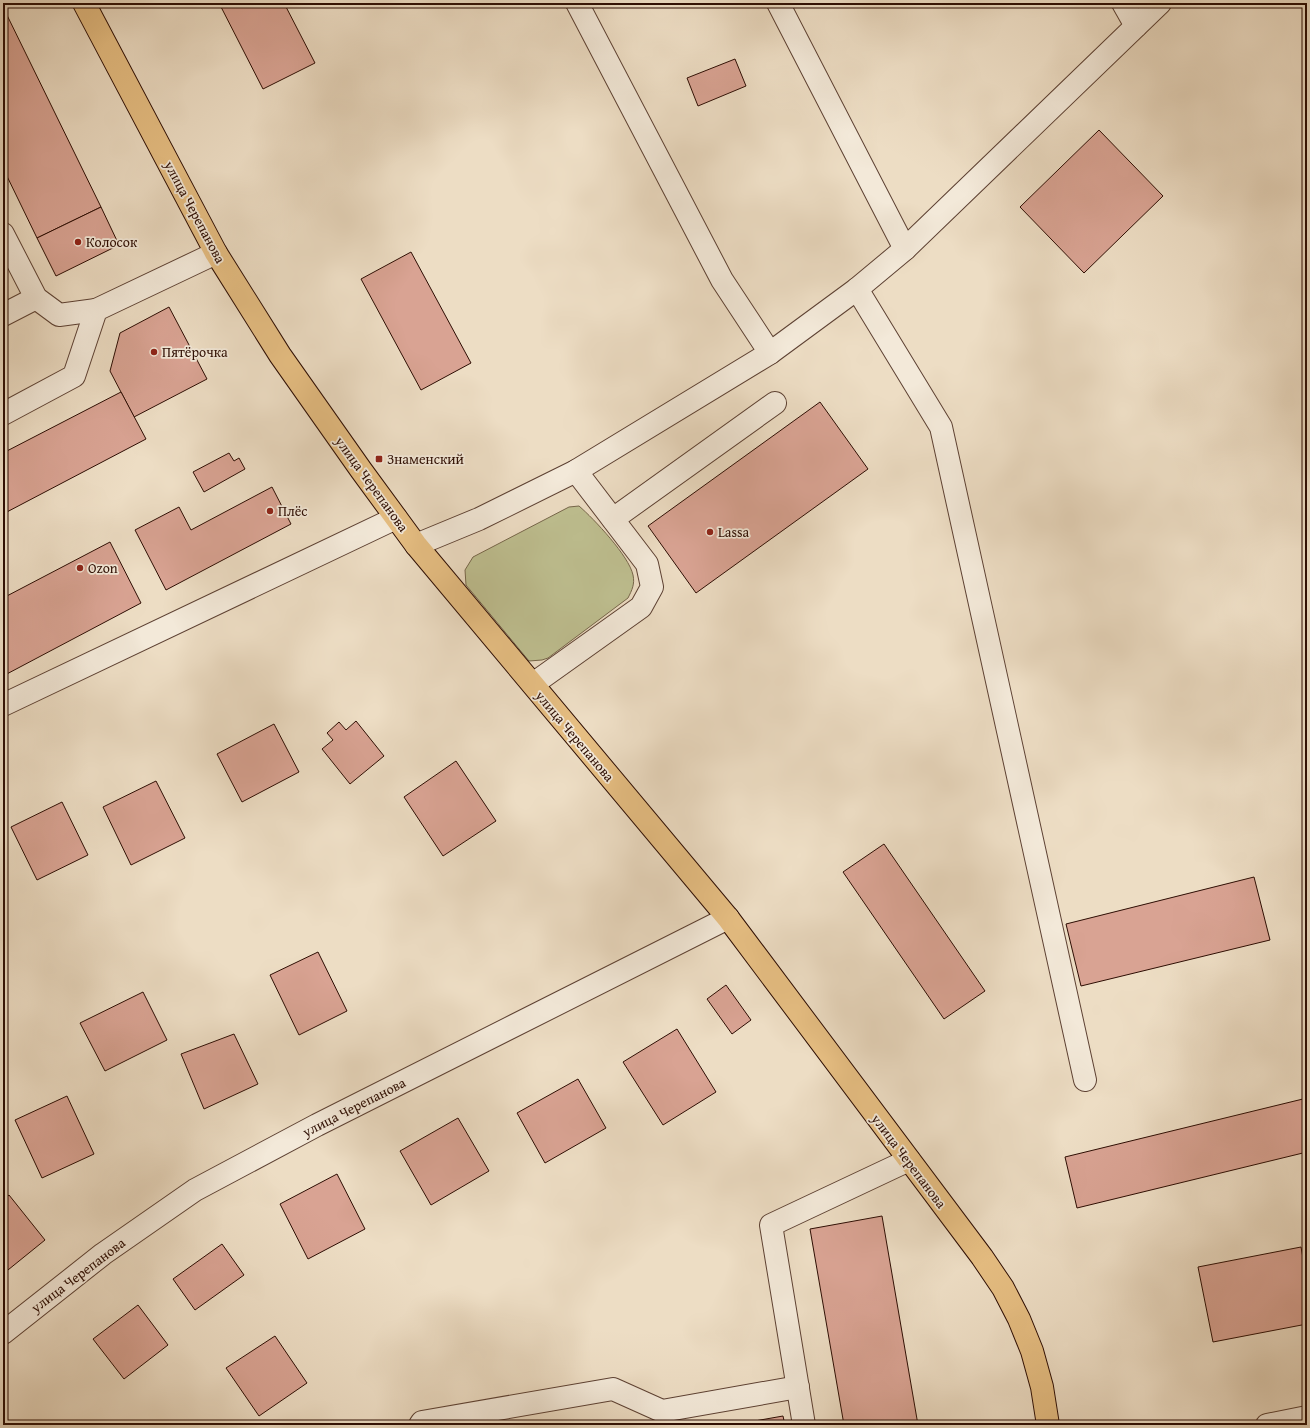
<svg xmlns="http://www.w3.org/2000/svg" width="1310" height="1428" font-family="'Gentium Book Plus',serif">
  <rect width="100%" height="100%" fill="#edddc4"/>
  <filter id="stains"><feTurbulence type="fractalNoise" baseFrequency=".005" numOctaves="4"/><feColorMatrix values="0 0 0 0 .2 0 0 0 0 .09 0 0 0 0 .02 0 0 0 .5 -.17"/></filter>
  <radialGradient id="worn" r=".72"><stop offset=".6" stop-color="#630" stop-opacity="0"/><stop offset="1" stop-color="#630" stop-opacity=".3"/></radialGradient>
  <path fill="#bebf90" stroke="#76664a" d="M 579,506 C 594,519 629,556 633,575 C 635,584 632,590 628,598 L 548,658 L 542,660 L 529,661 L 466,585 L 465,570 L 473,557 L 569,507 Z"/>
  <g fill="#d9a393" stroke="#2d0d03">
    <path d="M 219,3 L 284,3 L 315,63 L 263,89 Z"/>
    <path d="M 3,7 L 101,207 L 37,238 L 3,168 Z"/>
    <path d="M 735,59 L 746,86 L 698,106 L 687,78 Z"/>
    <path d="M 1099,130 L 1163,196 L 1084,273 L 1020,207 Z"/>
    <path d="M 101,207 L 119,245 L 56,276 L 37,238 Z"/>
    <path d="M 411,252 L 471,363 L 421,390 L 361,279 Z"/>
    <path d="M 169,307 L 207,379 L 134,417 L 110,371 L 120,333 Z"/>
    <path d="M 121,392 L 146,439 L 3,514 L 3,453 Z"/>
    <path d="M 820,402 L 868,469 L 696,593 L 648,526 Z"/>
    <path d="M 229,453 L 234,461 L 239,458 L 245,469 L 204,492 L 193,472 Z"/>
    <path d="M 272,487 L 291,524 L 166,590 L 135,530 L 179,507 L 191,530 Z"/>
    <path d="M 110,542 L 141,603 L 3,676 L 3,598 Z"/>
    <path d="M 356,721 L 384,756 L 350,784 L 322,749 L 333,740 L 327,733 L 339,722 L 346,730 Z"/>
    <path d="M 274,724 L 299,772 L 242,802 L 217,754 Z"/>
    <path d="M 456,761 L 496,821 L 443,856 L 404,797 Z"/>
    <path d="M 156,781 L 185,838 L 131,865 L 103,807 Z"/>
    <path d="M 62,802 L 88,855 L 37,880 L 11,827 Z"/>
    <path d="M 884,844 L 985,991 L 944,1019 L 843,872 Z"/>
    <path d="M 1254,877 L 1270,940 L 1081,986 L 1066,924 Z"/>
    <path d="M 318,952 L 347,1011 L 299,1035 L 270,975 Z"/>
    <path d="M 726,985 L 751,1020 L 732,1034 L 707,999 Z"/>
    <path d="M 143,992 L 167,1040 L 105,1071 L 80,1023 Z"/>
    <path d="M 677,1029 L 716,1092 L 663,1125 L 623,1062 Z"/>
    <path d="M 234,1034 L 258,1084 L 204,1109 L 181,1054 Z"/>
    <path d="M 578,1079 L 606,1128 L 545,1163 L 517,1113 Z"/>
    <path d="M 67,1096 L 94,1154 L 42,1178 L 15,1120 Z"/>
    <path d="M 1307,1098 L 1307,1152 L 1077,1208 L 1065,1157 Z"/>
    <path d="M 458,1118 L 489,1171 L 431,1205 L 400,1151 Z"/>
    <path d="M 337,1174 L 365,1229 L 308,1259 L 280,1204 Z"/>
    <path d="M 9,1195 L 45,1240 L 3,1274 L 3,1200 Z"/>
    <path d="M 882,1216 L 918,1425 L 844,1425 L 810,1229 Z"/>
    <path d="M 222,1244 L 244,1275 L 195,1310 L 173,1279 Z"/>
    <path d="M 1301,1247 L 1307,1280 L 1307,1324 L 1213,1342 L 1198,1267 Z"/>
    <path d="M 138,1305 L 168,1345 L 124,1379 L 93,1339 Z"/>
    <path d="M 275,1336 L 307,1383 L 259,1416 L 226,1368 Z"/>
    <path d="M 783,1416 L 785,1425 L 732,1425 Z"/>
  </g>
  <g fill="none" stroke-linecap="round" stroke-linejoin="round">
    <defs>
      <g id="minor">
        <path d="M 577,3 L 722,280 L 770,353"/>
        <path d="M 778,3 L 905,249"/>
        <path d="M 1123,3 L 1136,26"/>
        <path d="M 3,234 L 36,298 L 59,315 L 96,310"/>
        <path d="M 857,289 L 941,427 L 1085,1080"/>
        <path d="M 3,315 L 36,298"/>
        <path d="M 3,414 L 74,376 L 96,310 L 216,253"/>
        <path d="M 613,519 L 775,403"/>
        <path d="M 416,545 L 479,519 L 576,471 L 770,353 L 857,289 L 905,249 L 1160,3"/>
        <path d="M 533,684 L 641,607 L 652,587 L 647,564 L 576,471"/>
        <path d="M 3,705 L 396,518"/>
        <path d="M 3,1333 L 103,1254 L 195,1190 L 317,1125 L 728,918"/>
        <path d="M 420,1425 L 422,1422 L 613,1389 L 662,1411 L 798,1387"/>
        <path d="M 804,1425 L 771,1225 L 909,1160"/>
        <path d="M 1267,1425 L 1307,1417"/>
      </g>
      <path id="major" d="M 84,3 L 216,253 L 280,355 L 361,470 L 416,545 L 728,918 L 982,1257 L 1003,1288 L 1019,1319 L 1032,1351 L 1042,1387 L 1048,1425"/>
    </defs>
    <use href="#minor" stroke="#5d4133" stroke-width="24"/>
    <use href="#major" stroke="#2d0d03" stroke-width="24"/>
    <use href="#minor" stroke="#f3e9d9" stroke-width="22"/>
    <use href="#major" stroke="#e6be82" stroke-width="22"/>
  </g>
  <g fill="#8f2418" stroke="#f3e9d9" stroke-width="1.5">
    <circle cx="78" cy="242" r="4"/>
    <circle cx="154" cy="352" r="4"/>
    <rect x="375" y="455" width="8" height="8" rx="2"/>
    <circle cx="270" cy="511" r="4"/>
    <circle cx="710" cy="532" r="4"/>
    <circle cx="80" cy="568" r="4"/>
  </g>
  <g text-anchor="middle" stroke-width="3.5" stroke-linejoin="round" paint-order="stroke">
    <g font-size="14" fill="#2d0d03" stroke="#f3e9d9">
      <text transform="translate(195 212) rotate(62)" y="5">улица Черепанова</text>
      <text transform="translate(372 484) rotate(54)" y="5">улица Черепанова</text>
      <text transform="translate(575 736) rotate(50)" y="5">улица Черепанова</text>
      <text transform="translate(354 1107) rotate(-27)" y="5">улица Черепанова</text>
      <text transform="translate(909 1161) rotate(53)" y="5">улица Черепанова</text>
      <text transform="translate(78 1275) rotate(-37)" y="5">улица Черепанова</text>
    </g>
    <g font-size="14" fill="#2d0d03" stroke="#f3e9d9" text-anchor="start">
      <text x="86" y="247">Колосок</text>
      <text x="162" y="357">Пятёрочка</text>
      <text x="387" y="464">Знаменский</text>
      <text x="278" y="516">Плёс</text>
      <text x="718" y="537">Lassa</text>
      <text x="88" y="573">Ozon</text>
    </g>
  </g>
  <rect width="1310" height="1428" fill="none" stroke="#edddc4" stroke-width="16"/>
  <rect x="4" y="4" width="1302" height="1420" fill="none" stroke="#2d0d03" stroke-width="2"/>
  <rect x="8" y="8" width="1294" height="1412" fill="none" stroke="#2d0d03"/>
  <rect width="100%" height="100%" filter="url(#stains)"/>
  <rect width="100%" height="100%" fill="url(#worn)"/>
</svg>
